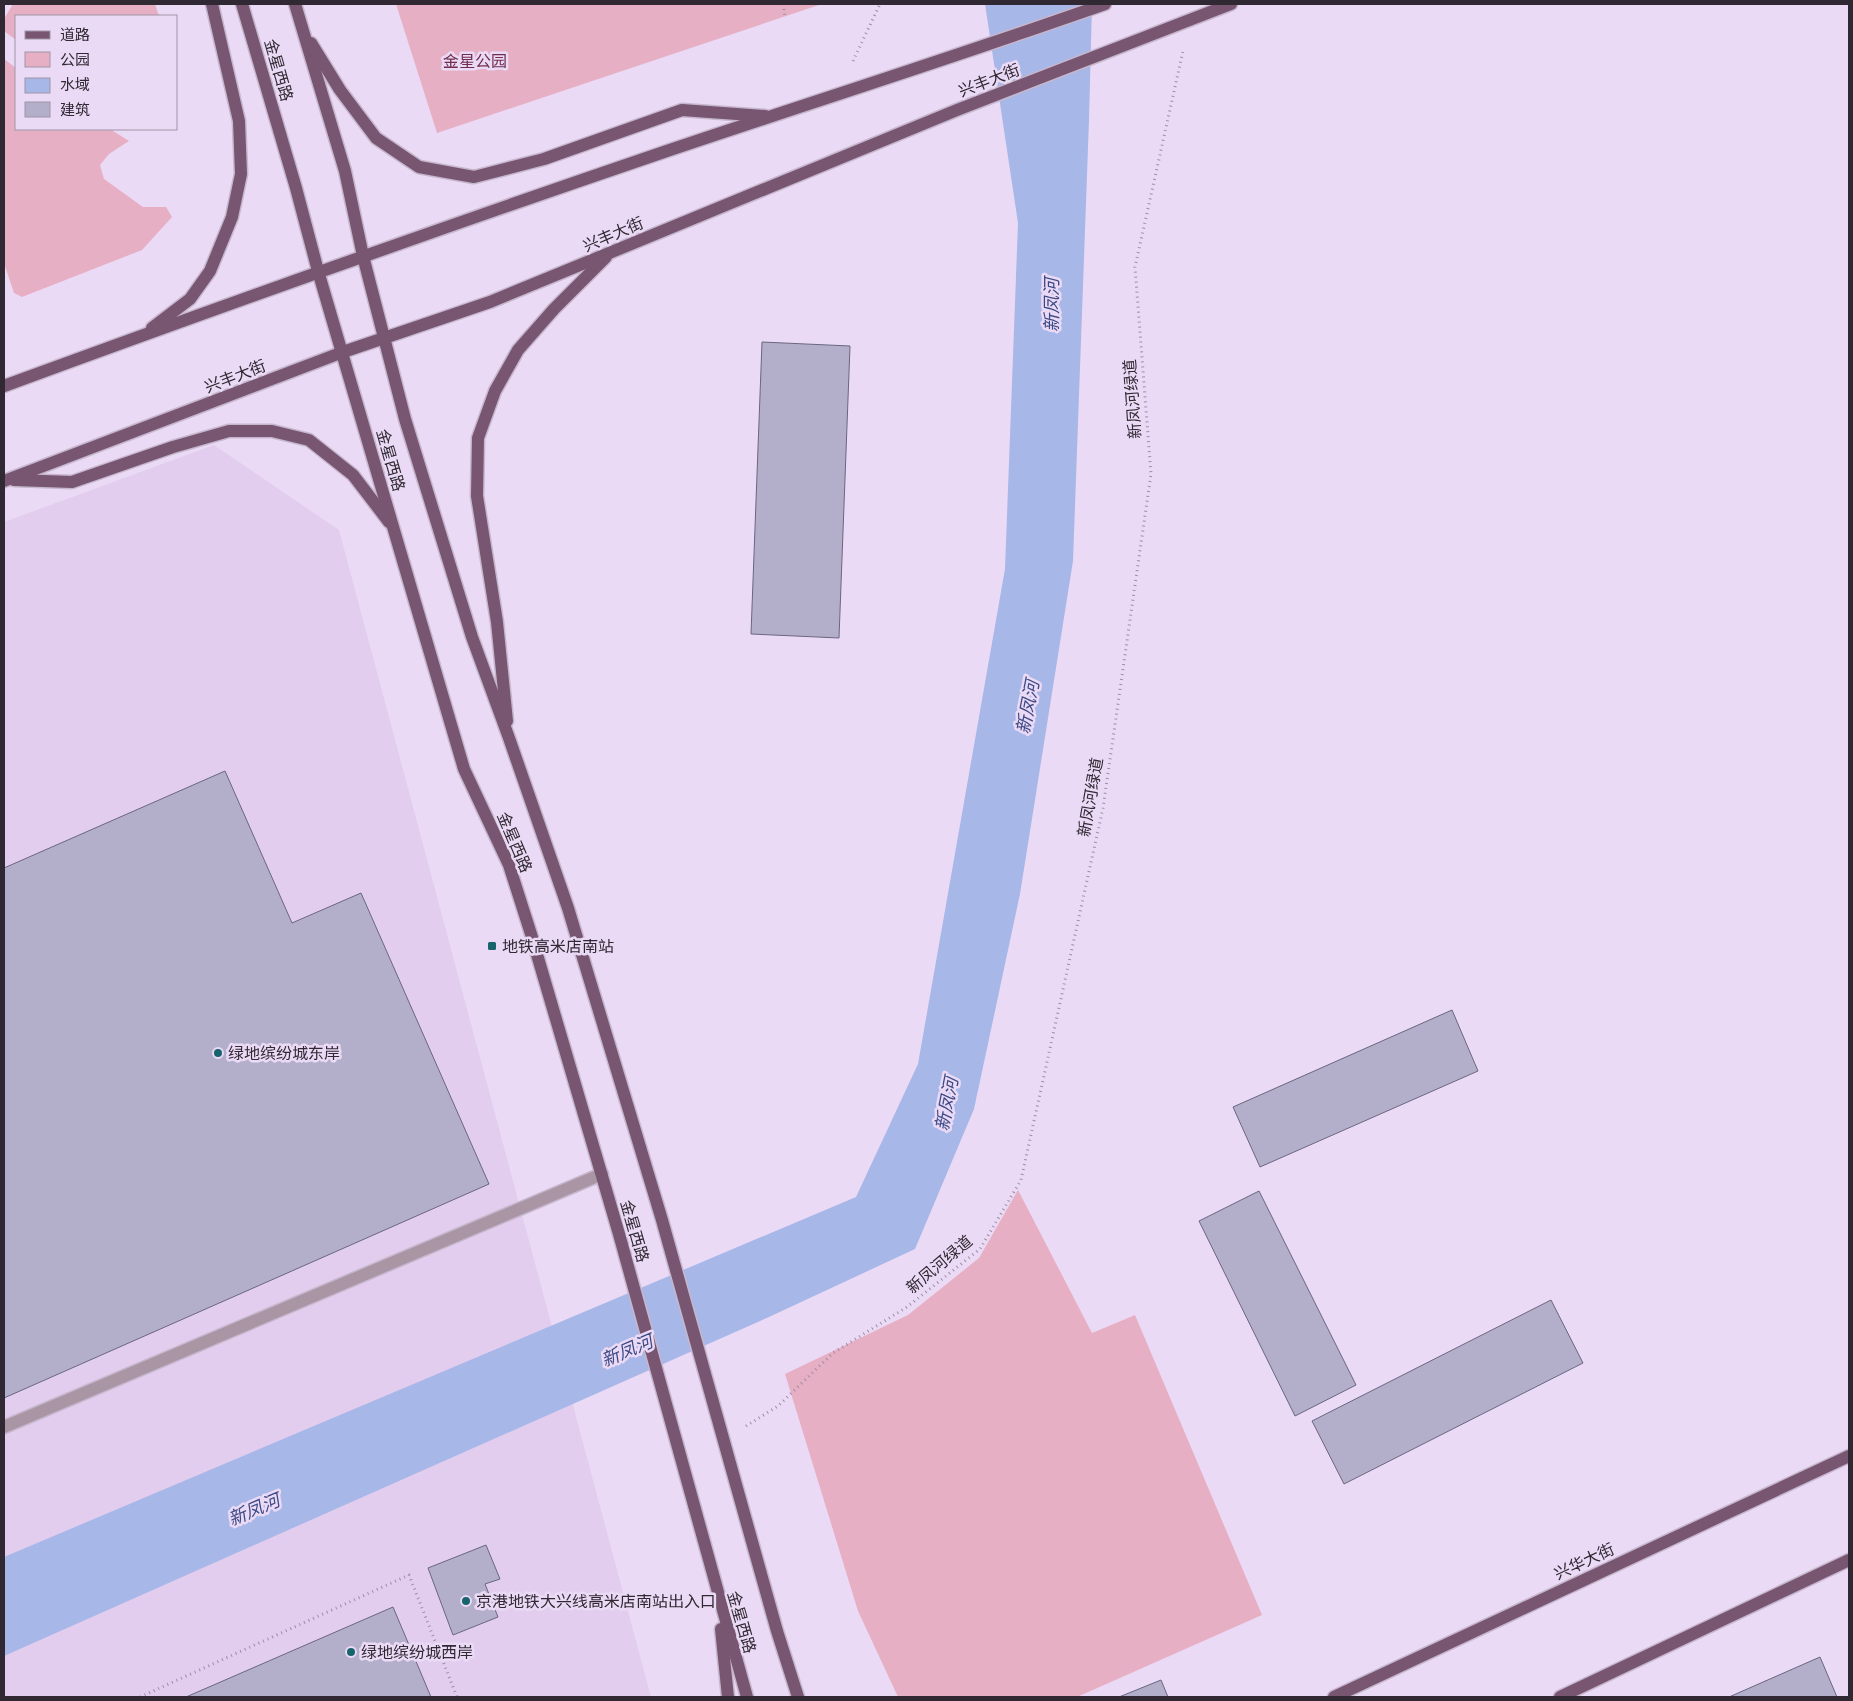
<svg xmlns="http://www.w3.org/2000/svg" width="1853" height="1701" font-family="'Source Sans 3','Noto Sans SC',sans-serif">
  <rect width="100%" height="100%" fill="#ebdaf5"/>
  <path fill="#e2cdef" d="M 214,445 L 339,530 L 651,1697 L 4,1697 L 4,522 Z"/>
  <g fill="#e7afc4">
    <path d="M 13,4 L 155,4 L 159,16 L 16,16 L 16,40 L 4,31 L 4,19 Z"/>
    <path d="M 396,4 L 822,4 L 437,133 Z"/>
    <path d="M 4,59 L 16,68 L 16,129 L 110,129 L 129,141 L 109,154 L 100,165 L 104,179 L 143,207 L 166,207 L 172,217 L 142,250 L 22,297 L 14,293 L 4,263 Z"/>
    <path d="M 1018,1190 L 1092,1333 L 1135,1315 L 1262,1615 L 1077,1697 L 898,1697 L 858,1611 L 785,1374 L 908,1315 L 979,1258 Z"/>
  </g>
  <path fill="#a7b7e7" d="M 985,4 L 1092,4 L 1089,120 L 1073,561 L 1020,894 L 974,1109 L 915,1249 L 769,1317 L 4,1656 L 4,1557 L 856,1197 L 918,1064 L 1005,569 L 1018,223 Z"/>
  <g fill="#b3afcb" stroke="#6a6680">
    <path d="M 762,342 L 850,346 L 839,638 L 751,634 Z"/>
    <path d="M 225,771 L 292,923 L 361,893 L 489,1184 L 4,1398 L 4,868 Z"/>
    <path d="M 1452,1010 L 1478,1071 L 1260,1167 L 1233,1107 Z"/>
    <path d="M 1259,1191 L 1356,1385 L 1295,1416 L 1199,1221 Z"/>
    <path d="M 1551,1300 L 1583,1363 L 1344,1484 L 1312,1421 Z"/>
    <path d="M 486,1545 L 500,1579 L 485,1584 L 498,1617 L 453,1635 L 428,1568 Z"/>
    <path d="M 393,1607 L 431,1697 L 186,1697 Z"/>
    <path d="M 1820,1657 L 1837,1697 L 1729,1697 Z"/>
    <path d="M 1161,1680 L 1168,1697 L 1119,1697 Z"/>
  </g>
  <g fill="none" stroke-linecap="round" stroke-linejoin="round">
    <defs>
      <path id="minor" d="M 4,1427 L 602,1174"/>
      <g id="major">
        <path d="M 242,4 L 296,188 L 318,271 L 464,769 L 509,865 L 531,934 L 619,1234 L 747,1697"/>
        <path d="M 295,4 L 345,171 L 363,256 L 405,419 L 472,637 L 509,738 L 568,908 L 662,1220 L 777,1631 L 798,1697"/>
        <path d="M 311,43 L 340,90 L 376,138 L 419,167 L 474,177 L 544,159 L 682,110 L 765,116"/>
        <path d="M 152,328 L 190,299 L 210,271 L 232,217 L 241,174 L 239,121 L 212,4"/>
        <path d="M 4,386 C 222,306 441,228 661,153 C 809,103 958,56 1105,4"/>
        <path d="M 14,480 L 72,482 L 173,447 L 229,431 L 272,431 L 309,440 L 353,475 L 389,522"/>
        <path d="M 4,481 L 343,352 L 490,302 L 957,110 L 1231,4"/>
        <path d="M 507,721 L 497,622 L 477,496 L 478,438 L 495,391 L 518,350 L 554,309 L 606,257"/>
        <path d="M 721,1629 L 728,1697"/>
        <path d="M 1334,1697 L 1849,1456"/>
        <path d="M 1560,1697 L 1849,1560"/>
      </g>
    </defs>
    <use href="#minor" stroke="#c6b7ce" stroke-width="15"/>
    <use href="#major" stroke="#c6b7ce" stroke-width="15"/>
    <g stroke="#9c8fa3" stroke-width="3" stroke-dasharray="1 4" stroke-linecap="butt">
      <path d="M 783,4 L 785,16"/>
      <path d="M 853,61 L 880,4"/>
      <path d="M 746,1426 L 778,1406 L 833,1353 L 907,1307 L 980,1249 L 1021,1180 L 1103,808 L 1151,474 L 1135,267 L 1183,51"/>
      <path d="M 140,1697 L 409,1575 L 457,1697"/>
    </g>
    <use href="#minor" stroke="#a995a4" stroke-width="12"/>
    <use href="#major" stroke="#785671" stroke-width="12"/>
  </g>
  <g fill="#17646d" stroke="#ebdaf5" stroke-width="2">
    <rect x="487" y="941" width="10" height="10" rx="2.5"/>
    <circle cx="218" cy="1053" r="5"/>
    <circle cx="466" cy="1601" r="5"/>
    <circle cx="351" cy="1652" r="5"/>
  </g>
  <g text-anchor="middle" stroke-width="5" stroke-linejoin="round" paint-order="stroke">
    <g font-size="16" fill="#712e4c" stroke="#ebdaf5">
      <text x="475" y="67">金星公园</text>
    </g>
    <g font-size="16" fill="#302933" stroke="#ebdaf5">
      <text transform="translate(279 70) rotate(74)" y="6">金星西路</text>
      <text transform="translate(989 80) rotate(-21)" y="6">兴丰大街</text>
      <text transform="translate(613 234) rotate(-23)" y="6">兴丰大街</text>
      <text transform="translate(235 376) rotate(-21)" y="6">兴丰大街</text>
      <text transform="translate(1132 399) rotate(-94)" y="6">新凤河绿道</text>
      <text transform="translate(391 460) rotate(74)" y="6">金星西路</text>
      <text transform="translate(1090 797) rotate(-80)" y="6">新凤河绿道</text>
      <text transform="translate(515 842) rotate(67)" y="6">金星西路</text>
      <text transform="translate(635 1231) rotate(74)" y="6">金星西路</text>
      <text transform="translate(939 1264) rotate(-40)" y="6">新凤河绿道</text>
      <text transform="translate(1584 1561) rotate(-25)" y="6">兴华大街</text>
      <text transform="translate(742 1622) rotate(74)" y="6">金星西路</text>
    </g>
    <g font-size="16" fill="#302933" stroke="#ebdaf5" text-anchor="start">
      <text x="502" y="952">地铁高米店南站</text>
      <text x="228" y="1059">绿地缤纷城东岸</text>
      <text x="476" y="1607">京港地铁大兴线高米店南站出入口</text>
      <text x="361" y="1658">绿地缤纷城西岸</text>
    </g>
    <g font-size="18" font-style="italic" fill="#3b4a86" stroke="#ebdaf5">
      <text transform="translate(1052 305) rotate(-90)" y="6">新凤河</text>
      <text transform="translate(1028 707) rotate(-79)" y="6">新凤河</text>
      <text transform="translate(947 1104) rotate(-79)" y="6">新凤河</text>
      <text transform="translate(627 1351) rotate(-23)" y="6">新凤河</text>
      <text transform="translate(254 1510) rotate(-23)" y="6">新凤河</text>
    </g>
  </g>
  <rect width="1853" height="1701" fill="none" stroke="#302933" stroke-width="10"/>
  <rect x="15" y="15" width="162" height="115" fill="#ebdaf5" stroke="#a093a7"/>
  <rect x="25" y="31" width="25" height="8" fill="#785671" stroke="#a093a7"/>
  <text x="60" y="40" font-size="15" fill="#302933">道路</text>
  <rect x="25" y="52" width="25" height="15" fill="#e7afc4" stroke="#a093a7"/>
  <text x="60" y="65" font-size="15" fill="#302933">公园</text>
  <rect x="25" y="78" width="25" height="15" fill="#a7b7e7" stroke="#a093a7"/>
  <text x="60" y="90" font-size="15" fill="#302933">水域</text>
  <rect x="25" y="102" width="25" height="15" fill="#b3afcb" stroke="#a093a7"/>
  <text x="60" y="115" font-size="15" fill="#302933">建筑</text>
</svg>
